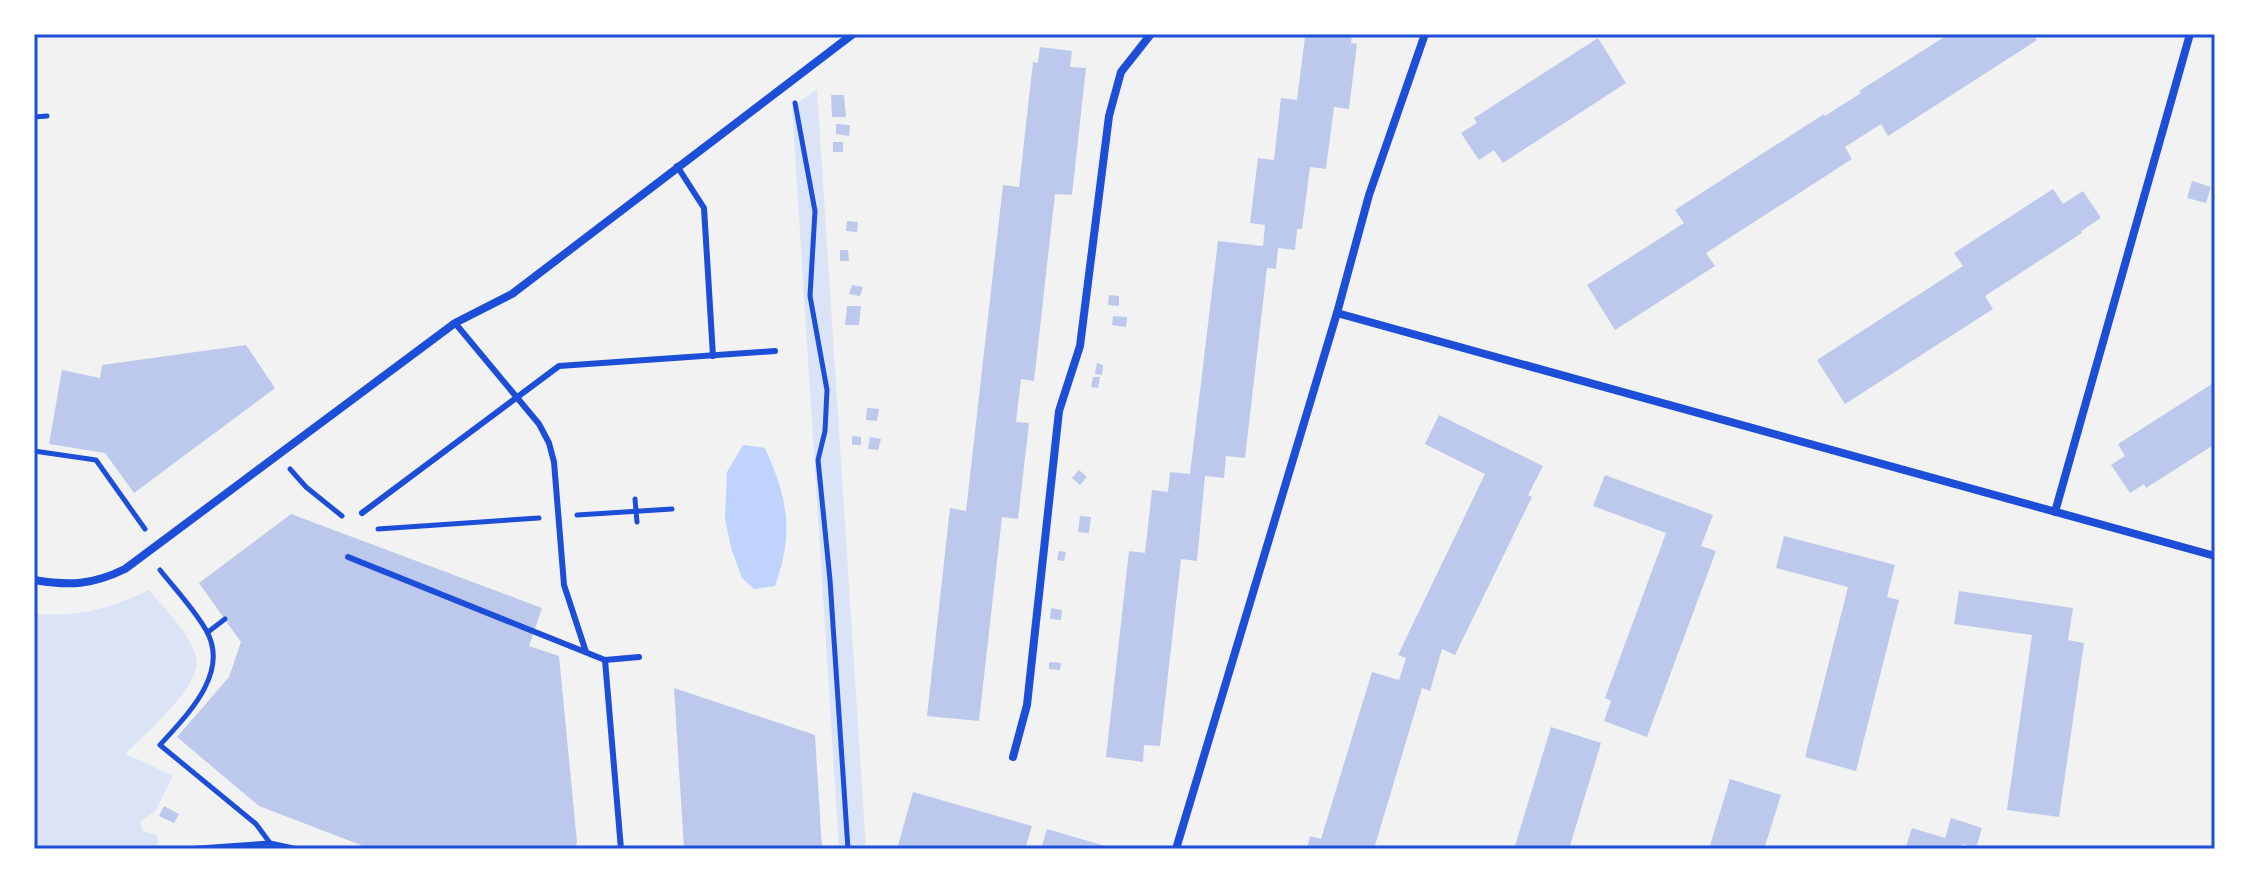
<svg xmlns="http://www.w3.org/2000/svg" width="2249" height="883" font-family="Montserrat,sans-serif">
  <rect width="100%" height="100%" fill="#f2f2f2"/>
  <g fill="#dbe4f7">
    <path d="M 817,89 L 866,849 L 839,849 L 792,107 Z"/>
    <path d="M 149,590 C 165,609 189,633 196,656 C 204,685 144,734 126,754 L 173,776 L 156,810 L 140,822 L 143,831 L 157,835 L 159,843 L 150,849 L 34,849 L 34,614 C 79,617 109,609 149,590 Z"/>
  </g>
  <path fill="#bfd3fe" d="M 743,445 L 765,448 C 788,499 794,532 775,586 L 754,589 L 742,578 L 731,548 L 725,518 L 727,472 Z"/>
  <g fill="#bdc9ec">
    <path d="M 1308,34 L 1352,34 L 1351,43 L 1357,44 L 1349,109 L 1334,107 L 1326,169 L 1310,167 L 1302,229 L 1297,229 L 1295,250 L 1278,248 L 1276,269 L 1267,268 L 1245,458 L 1226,456 L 1224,478 L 1205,476 L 1197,561 L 1181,559 L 1160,746 L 1144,745 L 1143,762 L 1106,757 L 1129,551 L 1145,553 L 1152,490 L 1168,492 L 1170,472 L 1190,474 L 1218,241 L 1263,246 L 1265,225 L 1250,223 L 1258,158 L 1274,160 L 1281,98 L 1297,100 L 1305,37 L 1308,38 Z"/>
    <path d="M 1949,34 L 2032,34 L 2037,40 L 1888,136 L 1881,124 L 1845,147 L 1852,159 L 1706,253 L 1715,266 L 1615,330 L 1587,285 L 1684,223 L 1675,210 L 1824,114 L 1825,116 L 1861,93 L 1859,91 Z"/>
    <path d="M 1598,38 L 1626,83 L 1503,163 L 1494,150 L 1479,160 L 1461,133 L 1477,123 L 1474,118 Z"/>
    <path d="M 1040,47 L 1072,51 L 1070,67 L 1086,68 L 1072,195 L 1055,194 L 1034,381 L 1021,379 L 1016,422 L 1029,423 L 1018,519 L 1002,517 L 979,721 L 927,716 L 950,508 L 966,511 L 1003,185 L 1019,187 L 1033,62 L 1038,63 Z"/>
    <path d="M 831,95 L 844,95 L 846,117 L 832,117 Z"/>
    <path d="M 836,124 L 850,125 L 849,136 L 836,134 Z"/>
    <rect x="833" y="142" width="10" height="10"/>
    <path d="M 2192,181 L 2211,187 L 2206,203 L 2187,198 Z"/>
    <path d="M 2053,189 L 2063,204 L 2083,191 L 2101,218 L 2081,231 L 2082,233 L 1985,296 L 1993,309 L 1845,404 L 1817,360 L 1963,266 L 1954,253 Z"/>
    <path d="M 847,221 L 858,222 L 857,232 L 846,231 Z"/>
    <path d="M 840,250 L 848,250 L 849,261 L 840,261 Z"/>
    <path d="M 852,285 L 863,287 L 860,296 L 849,294 Z"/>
    <path d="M 1109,295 L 1119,296 L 1119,306 L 1108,305 Z"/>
    <path d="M 847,306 L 861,306 L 859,325 L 845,325 Z"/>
    <path d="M 1113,316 L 1127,317 L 1126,327 L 1112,325 Z"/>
    <path d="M 246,345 L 275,388 L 134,493 L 105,453 L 49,444 L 62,370 L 100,378 L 102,365 Z"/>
    <path d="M 1097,363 L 1103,365 L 1102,375 L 1095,374 Z"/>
    <path d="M 1093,377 L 1100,377 L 1098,388 L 1091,387 Z"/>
    <path d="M 2215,382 L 2215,444 L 2146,488 L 2144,484 L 2130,493 L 2111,465 L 2125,456 L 2118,444 Z"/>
    <path d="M 867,408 L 879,409 L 877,421 L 866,420 Z"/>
    <path d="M 1439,415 L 1543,466 L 1528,495 L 1532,497 L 1455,655 L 1442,649 L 1430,691 L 1422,688 L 1374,849 L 1307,849 L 1310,836 L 1321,839 L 1372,672 L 1399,680 L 1406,658 L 1398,655 L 1485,474 L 1425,444 Z"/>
    <path d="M 852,436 L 861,437 L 861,445 L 852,445 Z"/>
    <path d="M 870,437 L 881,439 L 878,450 L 868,449 Z"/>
    <path d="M 1079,470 L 1087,477 L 1080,485 L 1072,478 Z"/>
    <path d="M 1605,475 L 1713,515 L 1701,546 L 1716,551 L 1647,737 L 1604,721 L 1611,701 L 1605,698 L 1666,533 L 1593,506 Z"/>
    <path d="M 291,514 L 542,608 L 529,646 L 559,656 L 577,842 L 574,849 L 371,849 L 259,806 L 177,737 L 229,677 L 241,642 L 199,583 Z"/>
    <path d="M 1080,516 L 1091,517 L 1089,533 L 1078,532 Z"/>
    <path d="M 1784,536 L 1895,565 L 1887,597 L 1899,600 L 1856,771 L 1805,757 L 1848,587 L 1776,568 Z"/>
    <path d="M 1059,551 L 1066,552 L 1064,561 L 1057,560 Z"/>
    <path d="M 1959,591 L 2073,608 L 2068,640 L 2084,643 L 2059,817 L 2007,810 L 2032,635 L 1954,624 Z"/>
    <path d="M 1051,608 L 1062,610 L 1061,620 L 1050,619 Z"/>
    <path d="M 1049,662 L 1061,663 L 1060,670 L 1049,669 Z"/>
    <path d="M 674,688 L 815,735 L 822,849 L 684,849 Z"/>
    <path d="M 1551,727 L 1601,743 L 1569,849 L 1514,849 Z"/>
    <path d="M 1730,779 L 1781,795 L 1764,849 L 1709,849 Z"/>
    <path d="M 913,792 L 1032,826 L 1025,849 L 897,849 Z"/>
    <path d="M 164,806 L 179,814 L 174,823 L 159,816 Z"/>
    <path d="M 1951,818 L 1982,828 L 1976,848 L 1962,844 L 1960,849 L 1905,849 L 1912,828 L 1945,838 Z"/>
    <path d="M 1047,829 L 1105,846 L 1104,849 L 1041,849 Z"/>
  </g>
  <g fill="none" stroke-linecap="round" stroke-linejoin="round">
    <g stroke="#1d4ed8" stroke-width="5">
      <path d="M 795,103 L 815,211 L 810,296 L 827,390 L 825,431 L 818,460 L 830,580 L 848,849"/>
      <path d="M 34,117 L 47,116"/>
      <path d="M 34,451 L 96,460 L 145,529"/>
      <path d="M 290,469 L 306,487 L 342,516"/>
      <path d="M 635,499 L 637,522"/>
      <path d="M 577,515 L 672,509"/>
      <path d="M 378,529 L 539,518"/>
      <path d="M 160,570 C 175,589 194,609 206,630 C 231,673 186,716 160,745 L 256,824 L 270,843"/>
      <path d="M 208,632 L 225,619"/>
      <path d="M 185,849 L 270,843 L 298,849"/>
    </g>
    <g stroke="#1d4ed8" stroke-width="6">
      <path d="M 677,166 L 704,208 L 713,356"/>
      <path d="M 455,323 L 539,424 L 549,443 L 554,462 L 564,585 L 586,652"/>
      <path d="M 362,513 L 559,366 L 775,351"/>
      <path d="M 348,557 L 605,660 L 639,657"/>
      <path d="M 605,660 L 621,849"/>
    </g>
    <g stroke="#1d4ed8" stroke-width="8">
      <path d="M 1337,313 L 2215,556"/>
      <path d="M 2055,512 L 2190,34"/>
      <path d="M 34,580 C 70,586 92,585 125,569 L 455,323 L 512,294 L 853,34"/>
      <path d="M 1013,757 L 1027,705 L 1059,411 L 1080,346 L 1109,116 L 1121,72 L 1151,34"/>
      <path d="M 1176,849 L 1337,313 L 1369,195 L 1425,34"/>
    </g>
  </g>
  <rect width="2249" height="883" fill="none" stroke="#ffffff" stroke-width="72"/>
  <rect x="36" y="36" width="2177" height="811" fill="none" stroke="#1d4ed8" stroke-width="3"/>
</svg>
